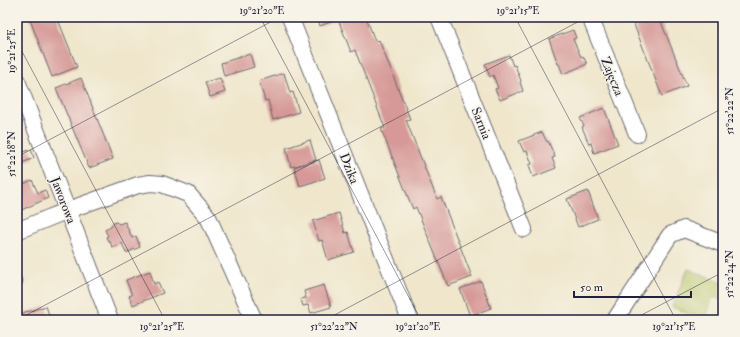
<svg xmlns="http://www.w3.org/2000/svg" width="740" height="337" font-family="'IM FELL Double Pica',serif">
  <rect width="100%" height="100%" fill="#f7f3e8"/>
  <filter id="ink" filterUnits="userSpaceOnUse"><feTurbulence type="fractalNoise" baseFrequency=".025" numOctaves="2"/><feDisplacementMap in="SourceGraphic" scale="8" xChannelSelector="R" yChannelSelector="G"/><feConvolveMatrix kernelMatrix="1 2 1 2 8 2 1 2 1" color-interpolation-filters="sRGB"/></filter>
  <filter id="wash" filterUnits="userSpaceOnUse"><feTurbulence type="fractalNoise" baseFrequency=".012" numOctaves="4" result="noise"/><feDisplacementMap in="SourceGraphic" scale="16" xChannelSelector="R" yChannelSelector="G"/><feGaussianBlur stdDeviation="0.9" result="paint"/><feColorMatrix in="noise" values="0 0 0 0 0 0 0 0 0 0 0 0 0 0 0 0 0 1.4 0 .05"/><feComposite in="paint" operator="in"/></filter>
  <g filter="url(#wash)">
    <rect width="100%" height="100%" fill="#efe6cb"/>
    <path fill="#b7c669" stroke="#6c7452" d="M 688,269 L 723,283 L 723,301 L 713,297 L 705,320 L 672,307 Z"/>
    <g id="blocks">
      <g fill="#d69997">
        <path d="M 29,17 L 57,17 L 77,67 L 52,77 Z"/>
        <path d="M 320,17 L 366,17 L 375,41 L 379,40 L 410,119 L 406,120 L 437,199 L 441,197 L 472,277 L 448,286 L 416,207 L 413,209 L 410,202 L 381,129 L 385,128 L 355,50 L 351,52 L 338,19 L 320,26 L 318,18 Z"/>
        <path d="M 631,17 L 659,17 L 687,86 L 662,96 Z"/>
        <path d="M 573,30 L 576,38 L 573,39 L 581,57 L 583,56 L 587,64 L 563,74 L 559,64 L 558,64 L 549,39 Z"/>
        <path d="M 250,54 L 254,67 L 224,76 L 221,63 Z"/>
        <path d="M 509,55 L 513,66 L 515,65 L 521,81 L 520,82 L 523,91 L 500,100 L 495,89 L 498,88 L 493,75 L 490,77 L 485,64 Z"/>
        <path d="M 284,73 L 290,93 L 293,92 L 299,112 L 273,120 L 268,100 L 265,101 L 259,81 Z"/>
        <path d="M 81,78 L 113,159 L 89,168 L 56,88 Z"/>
        <path d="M 220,78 L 225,92 L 210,97 L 205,82 Z"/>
        <path d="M 604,108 L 618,144 L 594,153 L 591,143 L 589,144 L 582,127 L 584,126 L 580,118 Z"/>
        <path d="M 542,132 L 547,142 L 548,141 L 555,157 L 552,158 L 556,168 L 533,177 L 529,165 L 532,164 L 527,151 L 524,152 L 519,141 Z"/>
        <path d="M 17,140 L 22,153 L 31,149 L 34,158 L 17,165 Z"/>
        <path d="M 310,140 L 316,160 L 291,167 L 286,148 Z"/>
        <path d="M 319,160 L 325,178 L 300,186 L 294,167 Z"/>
        <path d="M 32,180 L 38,193 L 45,190 L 48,198 L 17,212 L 17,187 Z"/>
        <path d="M 588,191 L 598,219 L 578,227 L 567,199 Z"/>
        <path d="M 339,213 L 345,233 L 348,232 L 354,252 L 328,260 L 322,240 L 319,241 L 313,221 Z"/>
        <path d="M 116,222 L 119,224 L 125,222 L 132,238 L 136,236 L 140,247 L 126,253 L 122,243 L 112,247 L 110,241 L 108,241 L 106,237 L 108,236 L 105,230 L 111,227 L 112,224 Z"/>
        <path d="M 17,268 L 23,283 L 17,285 Z"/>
        <path d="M 150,271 L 154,284 L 158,282 L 163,293 L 133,305 L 129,296 L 132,295 L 126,280 Z"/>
        <path d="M 481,281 L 491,308 L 470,316 L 460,289 Z"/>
        <path d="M 324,285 L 331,307 L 311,313 L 308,305 L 303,306 L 301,299 L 306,298 L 304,291 Z"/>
        <path d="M 46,306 L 49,315 L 49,320 L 17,320 L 17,317 L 25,312 L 31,311 Z"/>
      </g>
    </g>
  </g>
  <g filter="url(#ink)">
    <use href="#blocks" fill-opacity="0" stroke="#6a676d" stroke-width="1"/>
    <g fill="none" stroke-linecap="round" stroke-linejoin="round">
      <defs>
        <g id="minor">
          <path d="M 290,17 L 410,320"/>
          <path d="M 439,17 L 524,229"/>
          <path d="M 590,17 L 637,134"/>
          <path d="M 17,81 L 110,320"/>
          <path d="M 17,231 L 68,210 L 138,185 L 150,183 L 162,184 L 188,194 L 208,217 L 254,320"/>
          <path d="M 615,320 L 670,235 L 684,229 L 723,244"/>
        </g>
      </defs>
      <use href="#minor" stroke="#6a676d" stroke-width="18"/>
      <use href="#minor" stroke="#fff" stroke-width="16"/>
    </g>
  </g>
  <path fill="none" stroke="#22223b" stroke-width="1" stroke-opacity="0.45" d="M 260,17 L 421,320M 515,17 L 676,320M 17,42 L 165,320M 17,157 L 280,17M 17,320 L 587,17M 325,320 L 723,108M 632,320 L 723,272"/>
  <g text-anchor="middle" stroke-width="3" stroke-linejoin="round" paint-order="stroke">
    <g font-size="13" fill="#22223b" stroke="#f7f3e8">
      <text transform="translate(613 76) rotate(68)" y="5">Zajęcza</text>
      <text transform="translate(482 123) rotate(68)" y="5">Sarnia</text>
      <text transform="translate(350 168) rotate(68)" y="5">Dzika</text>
      <text transform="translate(64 200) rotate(69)" y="5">Jaworowa</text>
    </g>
  </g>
  <rect width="740" height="337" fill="none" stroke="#f7f3e8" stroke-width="44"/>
  <path d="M574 291v6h117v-6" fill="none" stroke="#22223b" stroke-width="2"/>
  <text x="580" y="291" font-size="12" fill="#22223b" stroke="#f7f3e8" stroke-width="3" paint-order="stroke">50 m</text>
  <rect x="22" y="22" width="696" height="293" fill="none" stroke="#22223b" stroke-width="1.5"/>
  <g font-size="10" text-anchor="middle" fill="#22223b">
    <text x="262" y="14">19°21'20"E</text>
    <text x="518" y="14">19°21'15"E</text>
    <text transform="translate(11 51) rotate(-90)" y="4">19°21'25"E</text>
    <text transform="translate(729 111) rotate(-90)" y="4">51°22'22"N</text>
    <text transform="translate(11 154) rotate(-90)" y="4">51°22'18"N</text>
    <text transform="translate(729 274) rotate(-90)" y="4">51°22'24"N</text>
    <text x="162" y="330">19°21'25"E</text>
    <text x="334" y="330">51°22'22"N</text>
    <text x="418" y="330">19°21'20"E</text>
    <text x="674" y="330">19°21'15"E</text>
  </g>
</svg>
